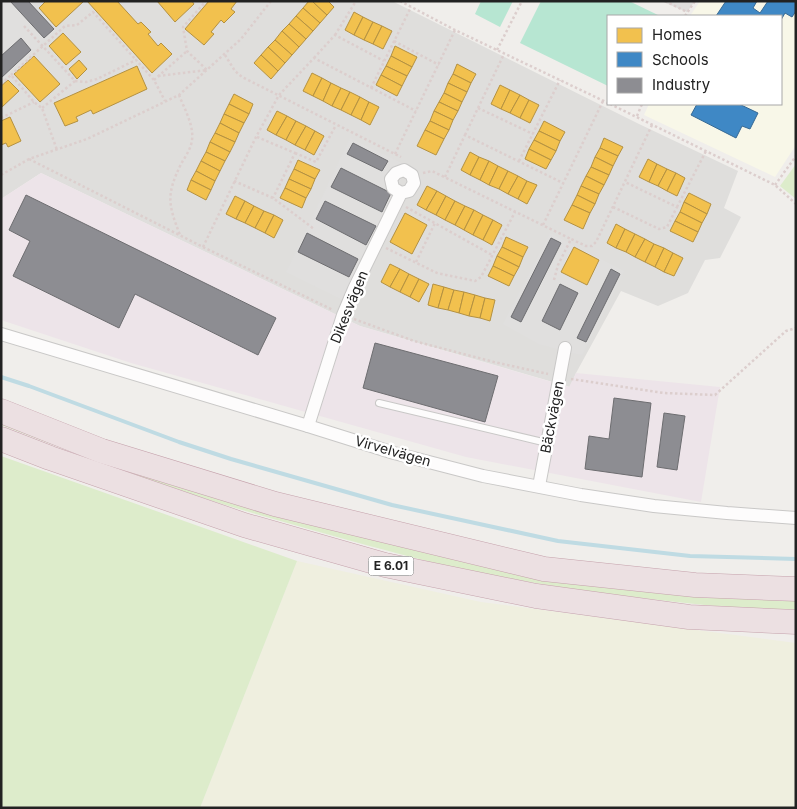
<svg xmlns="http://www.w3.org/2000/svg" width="797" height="809" font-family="Inter,sans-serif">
  <rect width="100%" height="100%" fill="#f0eeeb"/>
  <g fill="#dfdedc">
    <path d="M 1,1 L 392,1 L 639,124 L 738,171 L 724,208 L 741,217 L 720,258 L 705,260 L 688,293 L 658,306 L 621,291 L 576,373 L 570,387 L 360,326 L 41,173 L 1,199 Z"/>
    <path d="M 661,1 L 695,1 L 687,12 Z"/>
  </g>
  <path fill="#ede4e9" d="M 41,173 L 360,326 L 569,387 L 576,373 L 720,387 L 701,502 L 466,457 L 131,363 L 4,321 L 1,319 L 1,199 Z"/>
  <path fill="#f8f7e8" d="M 700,1 L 796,1 L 796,145 L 775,177 L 644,115 L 649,104 L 781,104 L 781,16 L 690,16 Z"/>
  <path fill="#efefdf" d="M 297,561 L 481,602 L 796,643 L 796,808 L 200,808 Z"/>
  <g fill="#ddeccb">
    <path d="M 796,164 L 796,199 L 780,186 Z"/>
    <path d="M 1,417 L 297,518 L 796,598 L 796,613 C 684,604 571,592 461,569 C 419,560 378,548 337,537 C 288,523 239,510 191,494 C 127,473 64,449 1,425 Z"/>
    <path d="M 1,456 L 297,561 L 200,808 L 24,808 L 1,806 Z"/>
  </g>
  <g fill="#b7e6d2">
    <path d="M 481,1 L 513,1 L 500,27 L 475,14 Z"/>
    <path d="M 541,1 L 629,1 L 660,16 L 608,16 L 608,86 L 520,43 Z"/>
  </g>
  <g fill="#e0dfde">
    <path d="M 1,1 L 31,1 L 57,30 L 1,81 Z"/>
    <path d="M 350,138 L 408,166 L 343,300 L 286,272 Z"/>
    <path d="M 550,233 L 624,271 L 582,355 L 571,353 L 539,344 L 503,324 Z"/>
  </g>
  <g fill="#f2c14e" stroke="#b49141">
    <path d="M 46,1 L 84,1 L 56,27 L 39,8 Z"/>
    <path d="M 87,1 L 117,1 L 138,24 L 141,22 L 151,32 L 148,34 L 158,46 L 161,43 L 172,54 L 152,73 Z"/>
    <path d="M 157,1 L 192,1 L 194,4 L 175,22 Z"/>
    <path d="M 209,1 L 237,1 L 231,9 L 235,12 L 224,23 L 221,20 L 211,32 L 214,34 L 204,45 L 185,29 Z"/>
    <path d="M 309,1 L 312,1 L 327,15 L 320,23 L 303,8 Z"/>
    <path d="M 312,1 L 328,1 L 334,7 L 327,15 Z"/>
    <path d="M 303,8 L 320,23 L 313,31 L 296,16 Z"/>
    <path d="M 354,12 L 363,17 L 354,35 L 345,30 Z"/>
    <path d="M 296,16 L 313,31 L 306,39 L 289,24 Z"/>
    <path d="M 363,17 L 373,22 L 364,40 L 354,35 Z"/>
    <path d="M 373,22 L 382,26 L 373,44 L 364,40 Z"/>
    <path d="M 289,24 L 306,39 L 299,47 L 282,31 Z"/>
    <path d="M 382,26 L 392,31 L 383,49 L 373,44 Z"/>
    <path d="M 282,31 L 299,47 L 292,55 L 275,40 Z"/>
    <path d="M 63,33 L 81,52 L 66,65 L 49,46 Z"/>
    <path d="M 275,40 L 292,55 L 285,63 L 268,47 Z"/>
    <path d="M 395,46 L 417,57 L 412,67 L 391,56 Z"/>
    <path d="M 268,47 L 285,63 L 278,71 L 261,55 Z"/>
    <path d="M 261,55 L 278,71 L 271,79 L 254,63 Z"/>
    <path d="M 34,56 L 60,84 L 40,102 L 14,74 Z"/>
    <path d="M 391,56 L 412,67 L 407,76 L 386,66 Z"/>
    <path d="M 79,60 L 87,69 L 77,79 L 69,69 Z"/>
    <path d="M 457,64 L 476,74 L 471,83 L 453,74 Z"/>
    <path d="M 137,66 L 147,89 L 93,114 L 91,110 L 76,117 L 78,121 L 65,126 L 54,103 Z"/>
    <path d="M 386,66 L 407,76 L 402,86 L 381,75 Z"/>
    <path d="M 312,73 L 322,78 L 313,96 L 303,91 Z"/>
    <path d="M 453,74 L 471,83 L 467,92 L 448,83 Z"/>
    <path d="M 381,75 L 402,86 L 397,96 L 376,85 Z"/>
    <path d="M 322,78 L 331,83 L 323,101 L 313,96 Z"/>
    <path d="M 8,80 L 19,91 L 2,107 L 1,86 Z"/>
    <path d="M 331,83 L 341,88 L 332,106 L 323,101 Z"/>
    <path d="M 448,83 L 467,92 L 462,102 L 444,93 Z"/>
    <path d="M 500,85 L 510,90 L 501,109 L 491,104 Z"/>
    <path d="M 341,88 L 350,92 L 341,110 L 332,106 Z"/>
    <path d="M 510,90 L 520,95 L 510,113 L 501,109 Z"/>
    <path d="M 350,92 L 360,97 L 351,115 L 341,110 Z"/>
    <path d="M 444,93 L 462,102 L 458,111 L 439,102 Z"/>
    <path d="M 234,94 L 253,104 L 249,114 L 229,104 Z"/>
    <path d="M 520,95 L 529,100 L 520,118 L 510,113 Z"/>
    <path d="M 360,97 L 369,102 L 361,120 L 351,115 Z"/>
    <path d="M 529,100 L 539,105 L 530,123 L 520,118 Z"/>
    <path d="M 369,102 L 379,107 L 370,125 L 361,120 Z"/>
    <path d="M 439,102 L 458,111 L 453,120 L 434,111 Z"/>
    <path d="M 229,104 L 249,114 L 244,123 L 224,114 Z"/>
    <path d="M 277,111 L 287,116 L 276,135 L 267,130 Z"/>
    <path d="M 434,111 L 453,120 L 449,130 L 430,121 Z"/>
    <path d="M 224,114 L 244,123 L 239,133 L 220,123 Z"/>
    <path d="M 287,116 L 296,121 L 286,140 L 276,135 Z"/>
    <path d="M 10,117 L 21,141 L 8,147 L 6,143 L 1,145 L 1,121 Z"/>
    <path d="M 296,121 L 306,126 L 295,145 L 286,140 Z"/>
    <path d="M 430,121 L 449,130 L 444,139 L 425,130 Z"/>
    <path d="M 544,121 L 565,132 L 560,141 L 539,131 Z"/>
    <path d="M 220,123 L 239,133 L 235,142 L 215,133 Z"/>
    <path d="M 306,126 L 315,131 L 305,150 L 295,145 Z"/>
    <path d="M 425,130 L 444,139 L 436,155 L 417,146 Z"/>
    <path d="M 315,131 L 324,136 L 314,155 L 305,150 Z"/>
    <path d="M 539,131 L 560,141 L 556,151 L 534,140 Z"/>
    <path d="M 215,133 L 235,142 L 230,152 L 210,142 Z"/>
    <path d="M 604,138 L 623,147 L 618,156 L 600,148 Z"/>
    <path d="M 534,140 L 556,151 L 551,160 L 529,149 Z"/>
    <path d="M 210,142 L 230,152 L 225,161 L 206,152 Z"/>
    <path d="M 600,148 L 618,156 L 613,166 L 595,157 Z"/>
    <path d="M 529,149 L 551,160 L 546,169 L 525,159 Z"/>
    <path d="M 206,152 L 225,161 L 220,171 L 201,161 Z"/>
    <path d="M 470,152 L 479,157 L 470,175 L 461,170 Z"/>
    <path d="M 479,157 L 489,161 L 480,180 L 470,175 Z"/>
    <path d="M 595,157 L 613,166 L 609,175 L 591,167 Z"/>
    <path d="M 648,159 L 657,164 L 649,182 L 639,177 Z"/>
    <path d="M 298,160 L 320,170 L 315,179 L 294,169 Z"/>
    <path d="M 201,161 L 220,171 L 215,181 L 196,171 Z"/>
    <path d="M 489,161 L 498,166 L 489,185 L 480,180 Z"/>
    <path d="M 657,164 L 667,169 L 658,186 L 649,182 Z"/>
    <path d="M 498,166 L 508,171 L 499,189 L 489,185 Z"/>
    <path d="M 591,167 L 609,175 L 604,185 L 586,176 Z"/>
    <path d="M 294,169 L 315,179 L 311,189 L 289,179 Z"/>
    <path d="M 667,169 L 676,173 L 667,191 L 658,186 Z"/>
    <path d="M 196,171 L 215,181 L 211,190 L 191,180 Z"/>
    <path d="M 508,171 L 518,176 L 508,194 L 499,189 Z"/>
    <path d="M 676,173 L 685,178 L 677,196 L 667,191 Z"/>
    <path d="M 518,176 L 527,181 L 518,199 L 508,194 Z"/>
    <path d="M 586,176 L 604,185 L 599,194 L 581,186 Z"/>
    <path d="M 289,179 L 311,189 L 306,198 L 285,188 Z"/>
    <path d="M 191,180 L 211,190 L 206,200 L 187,190 Z"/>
    <path d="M 527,181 L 537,185 L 527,204 L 518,199 Z"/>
    <path d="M 427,186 L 437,191 L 426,210 L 417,205 Z"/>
    <path d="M 581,186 L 599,194 L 595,204 L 577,195 Z"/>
    <path d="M 285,188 L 306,198 L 302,208 L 280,198 Z"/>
    <path d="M 437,191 L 446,196 L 436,215 L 426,210 Z"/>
    <path d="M 689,193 L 711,204 L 707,214 L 684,202 Z"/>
    <path d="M 577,195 L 595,204 L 590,213 L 572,205 Z"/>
    <path d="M 235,196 L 245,201 L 236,219 L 226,214 Z"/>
    <path d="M 446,196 L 455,201 L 445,220 L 436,215 Z"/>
    <path d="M 245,201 L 254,206 L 245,223 L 236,219 Z"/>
    <path d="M 455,201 L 465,206 L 455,225 L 445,220 Z"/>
    <path d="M 684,202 L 707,214 L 702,223 L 680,212 Z"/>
    <path d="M 572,205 L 590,213 L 583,229 L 564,220 Z"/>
    <path d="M 254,206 L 264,211 L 255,228 L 245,223 Z"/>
    <path d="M 465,206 L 474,210 L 464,230 L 455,225 Z"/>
    <path d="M 474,210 L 483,215 L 473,235 L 464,230 Z"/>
    <path d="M 264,211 L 274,215 L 265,233 L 255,228 Z"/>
    <path d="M 680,212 L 702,223 L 698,232 L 675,221 Z"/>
    <path d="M 405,213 L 427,225 L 412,254 L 390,242 Z"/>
    <path d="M 274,215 L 283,220 L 274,238 L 265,233 Z"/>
    <path d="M 483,215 L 493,220 L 483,240 L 473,235 Z"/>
    <path d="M 493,220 L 502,225 L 492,245 L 483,240 Z"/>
    <path d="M 675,221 L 698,232 L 693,242 L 670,231 Z"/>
    <path d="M 616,224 L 625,229 L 616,248 L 607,243 Z"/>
    <path d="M 625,229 L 635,234 L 626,252 L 616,248 Z"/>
    <path d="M 635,234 L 645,239 L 635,257 L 626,252 Z"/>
    <path d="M 506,237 L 528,247 L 523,257 L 502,247 Z"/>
    <path d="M 645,239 L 654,244 L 645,262 L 635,257 Z"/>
    <path d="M 654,244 L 664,248 L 655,267 L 645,262 Z"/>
    <path d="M 502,247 L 523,257 L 519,267 L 497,256 Z"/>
    <path d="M 574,247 L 599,260 L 587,285 L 561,272 Z"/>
    <path d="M 664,248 L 673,253 L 664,272 L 655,267 Z"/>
    <path d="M 673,253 L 683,258 L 674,276 L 664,272 Z"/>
    <path d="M 497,256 L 519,267 L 514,276 L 493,266 Z"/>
    <path d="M 390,264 L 400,269 L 390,287 L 381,282 Z"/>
    <path d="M 493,266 L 514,276 L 509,286 L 488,276 Z"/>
    <path d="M 400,269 L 409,274 L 400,292 L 390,287 Z"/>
    <path d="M 409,274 L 419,279 L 410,297 L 400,292 Z"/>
    <path d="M 419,279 L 429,284 L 419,302 L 410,297 Z"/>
    <path d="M 433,284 L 444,287 L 438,308 L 428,305 Z"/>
    <path d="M 444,287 L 454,290 L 448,310 L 438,308 Z"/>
    <path d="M 454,290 L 464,292 L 459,313 L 448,310 Z"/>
    <path d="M 464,292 L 475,295 L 469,316 L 459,313 Z"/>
    <path d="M 475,295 L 485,298 L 480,318 L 469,316 Z"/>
    <path d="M 485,298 L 495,300 L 490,321 L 480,318 Z"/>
  </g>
  <g fill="#3f88c5" stroke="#366994">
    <path d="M 726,1 L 757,1 L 753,8 L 760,13 L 768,1 L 796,1 L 796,11 L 792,17 L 785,13 L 781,20 L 781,16 L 716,16 Z"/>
    <path d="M 697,104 L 739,104 L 758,113 L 750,129 L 742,126 L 736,138 L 691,115 Z"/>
  </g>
  <g fill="#8d8d92" stroke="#6d6d70">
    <path d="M 10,1 L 28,1 L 54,29 L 44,38 Z"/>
    <path d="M 21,38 L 31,50 L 1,78 L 1,56 Z"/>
    <path d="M 353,143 L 388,161 L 382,171 L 347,154 Z"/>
    <path d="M 341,168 L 391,193 L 382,212 L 331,187 Z"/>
    <path d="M 26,195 L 276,318 L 258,355 L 135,294 L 119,328 L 13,276 L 30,241 L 9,230 Z"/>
    <path d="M 325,201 L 376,226 L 366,245 L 316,219 Z"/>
    <path d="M 307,233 L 358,259 L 349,277 L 298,252 Z"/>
    <path d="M 551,238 L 561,243 L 521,322 L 511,317 Z"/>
    <path d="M 611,269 L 620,274 L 586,342 L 577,338 Z"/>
    <path d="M 560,284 L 578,293 L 560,330 L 542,321 Z"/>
    <path d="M 375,343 L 498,376 L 485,422 L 363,388 Z"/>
    <path d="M 614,398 L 651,403 L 642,477 L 585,469 L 589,436 L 609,439 Z"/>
    <path d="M 664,413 L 685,416 L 677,470 L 657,467 Z"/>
  </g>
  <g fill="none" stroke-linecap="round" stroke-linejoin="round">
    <path stroke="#bfdbe3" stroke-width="4" d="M 1,377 L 29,386 L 179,442 L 231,459 L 392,505 L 558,541 L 690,556 L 796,559"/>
    <defs>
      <path id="service" d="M 379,403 L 547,443"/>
      <g id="minor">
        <path d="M 1,334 L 308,426 L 394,453 L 483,476 L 581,495 L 654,506 L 727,513 L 796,518"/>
        <path d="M 308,426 L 343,315 L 354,289 L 401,193 L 409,191 L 414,183 L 412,175 L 404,170 L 396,173 L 391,179 L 393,188 L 401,193"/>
        <path d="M 539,486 L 565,348"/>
      </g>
      <g id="motorway">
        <path d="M 1,411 L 102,451 L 275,504 L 544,569 L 695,585 L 796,589"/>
        <path d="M 1,439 L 50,458 L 244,525 L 385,565 L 536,596 L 689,617 L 796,622"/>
      </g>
    </defs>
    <use href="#service" stroke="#c9c8c7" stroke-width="8"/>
    <use href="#minor" stroke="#c9c8c7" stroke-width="14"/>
    <use href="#motorway" stroke="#c5a2ac" stroke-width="25"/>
    <g stroke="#dccecd" stroke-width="2.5" stroke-dasharray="2.5 2.5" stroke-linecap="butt">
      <path d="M 400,1 L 455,30 L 608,103"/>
      <path d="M 665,1 L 687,12"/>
      <path d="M 685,16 L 695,1"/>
      <path d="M 24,26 L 75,81 L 42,108"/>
      <path d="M 335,35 L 356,1"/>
      <path d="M 394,41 L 439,65"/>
      <path d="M 497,50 L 522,1"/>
      <path d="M 225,55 L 235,71 L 242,77 L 401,157"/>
      <path d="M 314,58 L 335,35 L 384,61"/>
      <path d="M 11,75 L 65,26 L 77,25 L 93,12 L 136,60"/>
      <path d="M 158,76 L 207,70 L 187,51 L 183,27 L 206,1"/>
      <path d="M 154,80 L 187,51"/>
      <path d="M 75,81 L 86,82 L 97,79 L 136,60 L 154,80 L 165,101"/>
      <path d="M 1,84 L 11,75 L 34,102 L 42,108 L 57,150"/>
      <path d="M 371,88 L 411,7"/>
      <path d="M 179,95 C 184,108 194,125 192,140 C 191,149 185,157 181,164 C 166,195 168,204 180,235"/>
      <path d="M 610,104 L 775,185 L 796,204"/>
      <path d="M 478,108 L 533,134"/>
      <path d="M 637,116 L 642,104"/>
      <path d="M 1,118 L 34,102"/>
      <path d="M 465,135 L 504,54"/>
      <path d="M 257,137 L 295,153 L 273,198"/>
      <path d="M 295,153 L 316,162 L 336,125"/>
      <path d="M 395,154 L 455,30"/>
      <path d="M 29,159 L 203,247 L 333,310"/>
      <path d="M 519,161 L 560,80"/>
      <path d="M 423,173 L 432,171 L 571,239"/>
      <path d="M 1,175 L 29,159 L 87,139 L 179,95 L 241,39 L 271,1"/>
      <path d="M 445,177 L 465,135 L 563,183"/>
      <path d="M 234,181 L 273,198 L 314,229"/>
      <path d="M 775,185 L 796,156"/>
      <path d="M 406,207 L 492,255"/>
      <path d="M 613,207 L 659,229 L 667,227 L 677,207 L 625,182"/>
      <path d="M 677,207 L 706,151"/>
      <path d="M 543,225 L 603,101"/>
      <path d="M 203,247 L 256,137 L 279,95 L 314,58 L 416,111"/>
      <path d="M 386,248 L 437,273 L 475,281 L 481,277 L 515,212"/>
      <path d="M 416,262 L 435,223"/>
      <path d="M 554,280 L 558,265 L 571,239 L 586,246 L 592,246 L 596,242 L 652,125"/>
      <path d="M 354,319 L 414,341 L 494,362 L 548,374"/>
      <path d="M 571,379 L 664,393 L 715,395 L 786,331 L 796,328"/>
    </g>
    <use href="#service" stroke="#fdfcfc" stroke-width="6"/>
    <use href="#minor" stroke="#fdfcfc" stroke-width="12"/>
    <use href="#motorway" stroke="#ece0e2" stroke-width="24"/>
  </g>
  <g text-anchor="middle" stroke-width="5" stroke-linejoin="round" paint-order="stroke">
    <rect fill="#fff" stroke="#646464" stroke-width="1" x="368.5" y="556.5" width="45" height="19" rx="4"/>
    <g font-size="12" font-weight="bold" fill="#222">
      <text x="391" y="570">E 6.01</text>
    </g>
    <g font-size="14" fill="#222" stroke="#fff">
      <text transform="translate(349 307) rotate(-68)" y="5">Dikesvägen</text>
      <text transform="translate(552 417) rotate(-79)" y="5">Bäckvägen</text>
      <text transform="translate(393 451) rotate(16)" y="5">Virvelvägen</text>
    </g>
  </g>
  <rect width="797" height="809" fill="none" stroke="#222222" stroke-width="5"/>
  <rect x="607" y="15" width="175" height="90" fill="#ffffff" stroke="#a7a7a7"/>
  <rect x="617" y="28" width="25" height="15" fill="#f2c14e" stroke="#a7a7a7"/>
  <text x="652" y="40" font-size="15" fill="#222222">Homes</text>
  <rect x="617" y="52" width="25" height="15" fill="#3f88c5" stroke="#a7a7a7"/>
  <text x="652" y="65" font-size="15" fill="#222222">Schools</text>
  <rect x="617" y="78" width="25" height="15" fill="#8d8d92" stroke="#a7a7a7"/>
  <text x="652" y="90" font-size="15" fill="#222222">Industry</text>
</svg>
